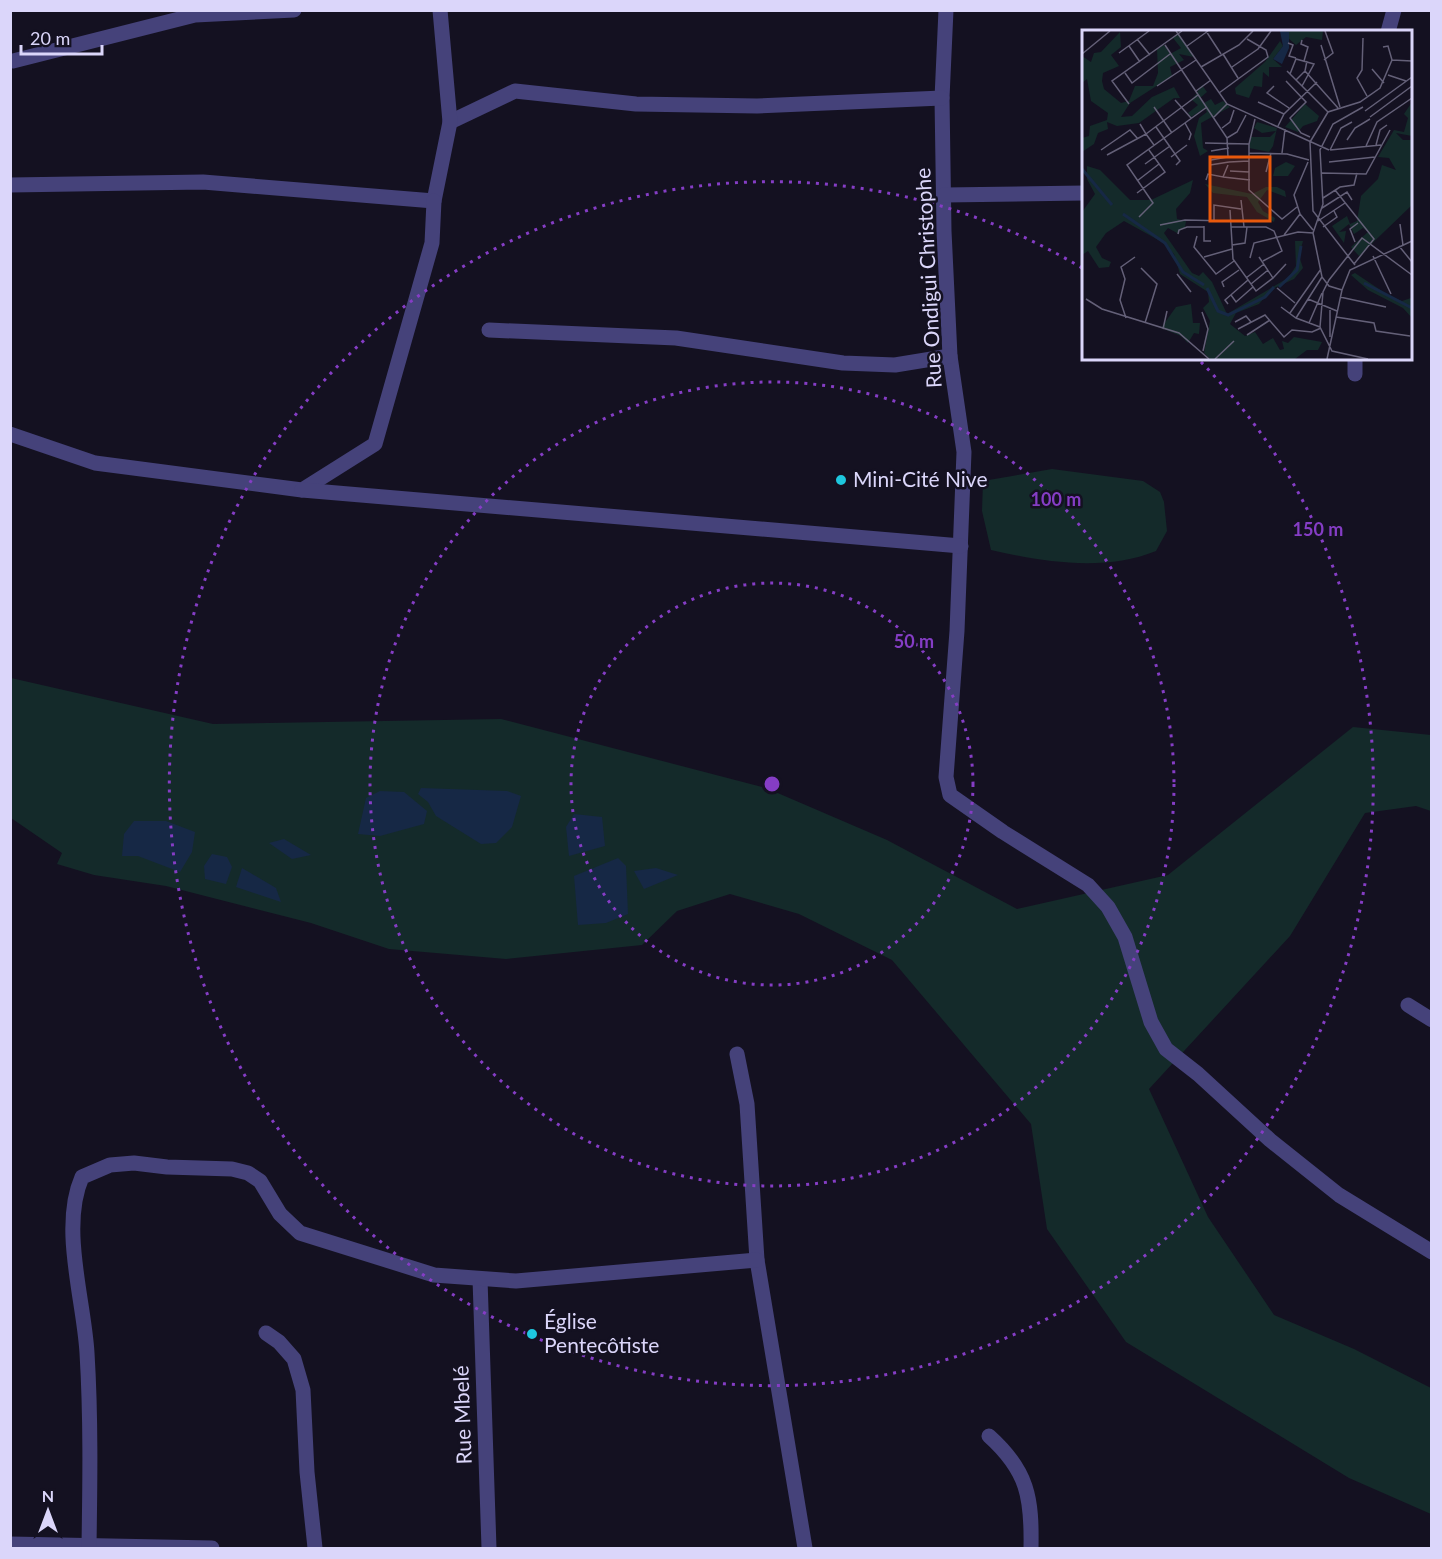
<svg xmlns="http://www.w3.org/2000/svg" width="1442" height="1559" font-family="Lato,sans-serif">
  <rect width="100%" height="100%" fill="#141121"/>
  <g fill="#142a2a">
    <path d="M 1052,469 L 1143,481 L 1160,492 L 1164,502 L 1167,531 L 1156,551 C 1104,572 1044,562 991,550 L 982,511 L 983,481 Z"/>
    <path d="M 11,678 L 213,724 L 501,719 L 766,788 L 887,840 L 1017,909 L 1168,875 L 1353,727 L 1431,735 L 1431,811 L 1416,806 L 1365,813 L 1290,936 L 1149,1089 L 1208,1217 L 1274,1315 L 1354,1349 L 1431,1388 L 1431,1514 L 1349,1478 L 1126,1342 L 1047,1229 L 1031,1124 L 892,960 L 799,914 L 730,894 L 677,911 L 642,945 L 506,959 L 389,949 L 311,923 L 166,886 L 94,875 L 57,864 L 62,853 L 11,818 Z"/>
  </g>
  <g fill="#162845">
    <path d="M 421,788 L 507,791 L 521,796 L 512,827 L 496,843 L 481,844 L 436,816 L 428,802 L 418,794 Z"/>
    <path d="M 380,791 L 404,792 L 427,811 L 424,824 L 380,836 L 358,834 L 366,798 Z"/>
    <path d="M 574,814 L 602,817 L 605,846 L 569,856 L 566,827 Z"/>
    <path d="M 134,821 L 166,821 L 195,832 L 192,852 L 180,872 L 138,856 L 122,856 L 124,834 Z"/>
    <path d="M 284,839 L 311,855 L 292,859 L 269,843 Z"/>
    <path d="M 212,854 L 227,857 L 232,867 L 226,884 L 205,879 L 204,866 Z"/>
    <path d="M 618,858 L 626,866 L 628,914 L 606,923 L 578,925 L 574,876 Z"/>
    <path d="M 242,868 L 276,888 L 281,902 L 236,887 Z"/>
    <path d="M 656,868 L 678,875 L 644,889 L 634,871 Z"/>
  </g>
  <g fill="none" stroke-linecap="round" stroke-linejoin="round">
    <g stroke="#45427a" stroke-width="15">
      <path d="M 946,10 L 942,98 L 944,231 L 950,356 L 964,452 L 957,631 L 946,777 L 950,795 L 1003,832 L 1088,885 L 1108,907 L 1125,937 L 1151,1022 L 1166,1049 L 1198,1074 L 1270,1140 L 1339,1195 L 1432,1252"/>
      <path d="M 1388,32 L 1394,10"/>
      <path d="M 13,61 L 195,15 L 294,10"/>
      <path d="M 450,122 L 515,91 L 636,104 L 757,106 L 942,98"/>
      <path d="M 10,185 L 203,182 L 434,201 L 450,122 L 440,10"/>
      <path d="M 944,195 L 1084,193"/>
      <path d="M 489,330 L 676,338 L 843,363 L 895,365 L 950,356"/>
      <path d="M 1355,374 L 1355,358"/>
      <path d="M 10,434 L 95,463 L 302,490 L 375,444 L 432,243 L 434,201"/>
      <path d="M 302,490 L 961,546"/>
      <path d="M 1408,1005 L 1432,1020"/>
      <path d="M 737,1054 L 747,1104 L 757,1260 L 805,1548"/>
      <path d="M 480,1279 L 489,1548"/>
      <path d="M 266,1333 L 279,1342 L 294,1359 L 303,1390 L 307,1472 L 315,1548"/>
      <path d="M 989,1436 C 1028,1471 1032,1498 1031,1548"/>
      <path d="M 10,1544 L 212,1548"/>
      <path d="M 89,1546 C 90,1482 91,1418 87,1353 C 84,1300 60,1227 82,1177 L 110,1165 L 134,1163 L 167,1167 L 232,1169 L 248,1173 L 260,1181 L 280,1214 L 300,1233 L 434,1275 L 516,1281 L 757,1260"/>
    </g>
  </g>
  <g fill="none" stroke="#853dc5" stroke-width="3" stroke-dasharray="3 6">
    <circle cx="772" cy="784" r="201"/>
    <circle cx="772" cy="784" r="402"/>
    <path d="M1201 362A602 602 0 1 1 1082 268"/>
  </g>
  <g fill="#1ec7de" stroke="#141121" stroke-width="2">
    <circle cx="841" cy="480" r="6"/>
    <circle cx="532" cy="1334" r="6"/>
  </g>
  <g text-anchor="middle" stroke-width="5" stroke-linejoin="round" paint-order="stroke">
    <g font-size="21" fill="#dbd6fa" stroke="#141121">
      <text transform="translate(929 278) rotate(-93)" y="7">Rue Ondigui Christophe</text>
      <text transform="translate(463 1415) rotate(-92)" y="7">Rue Mbelé</text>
    </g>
    <g font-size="21" fill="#dbd6fa" stroke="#141121" text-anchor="start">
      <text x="853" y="487">Mini-Cité Nive</text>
      <text x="544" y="1329">Église<tspan x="544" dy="24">Pentecôtiste</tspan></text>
    </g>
  </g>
  <g transform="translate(1082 30)">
    <rect width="330" height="330" fill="#141121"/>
    <path d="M 198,1 L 241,1 L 240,10 L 224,7 L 214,15 L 206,8 L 207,2 ZM 38,2 L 39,17 L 29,25 L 37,36 L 21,43 L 20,51 L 22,59 L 39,73 L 47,71 L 53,56 L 71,56 L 76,43 L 75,19 L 82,15 L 88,24 L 99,18 L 91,8 L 96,3 L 112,27 L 97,24 L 102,30 L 88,37 L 90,46 L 48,73 L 39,87 L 50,86 L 70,67 L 92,57 L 98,68 L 92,68 L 57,93 L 35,96 L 25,92 L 26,99 L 16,103 L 12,114 L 0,122 L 0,108 L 7,106 L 8,96 L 25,90 L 26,83 L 9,71 L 5,49 L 0,53 L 0,26 L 9,32 L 12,23 L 19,22 ZM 198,11 L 201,16 L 191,29 L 200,37 L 187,37 L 187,47 L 181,42 L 180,57 L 172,56 L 167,68 L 154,64 L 153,58 L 183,32 ZM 120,55 L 125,62 L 118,68 L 122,73 L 129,69 L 133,75 L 141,71 L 148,77 L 119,93 L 121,118 L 126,121 L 118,126 L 112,106 L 117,88 L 125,82 L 123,78 L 109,87 L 106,83 L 116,75 L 110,70 ZM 330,72 L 330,106 L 314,103 L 321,110 L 330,110 L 330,175 L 277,226 L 269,217 L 286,202 L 281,198 L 272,204 L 267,194 L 257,202 L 264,201 L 262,213 L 250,196 L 265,186 L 268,194 L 275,191 L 279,166 L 296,149 L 300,135 L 314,140 L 307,128 L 296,127 L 312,100 L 322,102 L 326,88 L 322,84 ZM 223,74 L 237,86 L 235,91 L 221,96 L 216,102 L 203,97 ZM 175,92 L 195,98 L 191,116 L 187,122 L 167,118 L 169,107 L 188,107 L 194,101 L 180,103 L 172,98 ZM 204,132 L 213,136 L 206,146 L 191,146 L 193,138 ZM 5,136 L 18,140 L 48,170 L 69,170 L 111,150 L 108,163 L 94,179 L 95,189 L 104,191 L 103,197 L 95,203 L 86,198 L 82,203 L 110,243 L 117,246 L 121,242 L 130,252 L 145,284 L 206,248 L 214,236 L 213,211 L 221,211 L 217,226 L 221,238 L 212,249 L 190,259 L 177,274 L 154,283 L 148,294 L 163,306 L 173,302 L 181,314 L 191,308 L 198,320 L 202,319 L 200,311 L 206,313 L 212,307 L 240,312 L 236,320 L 225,320 L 213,329 L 128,329 L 122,323 L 128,291 L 121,278 L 127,272 L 126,262 L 98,244 L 92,224 L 80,212 L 42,191 L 24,203 L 14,217 L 20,228 L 29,232 L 27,237 L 17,238 L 6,221 L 0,225 L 0,182 L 13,164 L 5,149 ZM 123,154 L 170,164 L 184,157 L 195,157 L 203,161 L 204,167 L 185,160 L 176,172 L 181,181 L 193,188 L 192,192 L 175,182 L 165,167 L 131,163 ZM 273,243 L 309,267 L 320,271 L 329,268 L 330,288 L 321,278 L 286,260 L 269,245 ZM 109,274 L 111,293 L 118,293 L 117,304 L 112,303 L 106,313 L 99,306 L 79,298 L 94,277 Z" fill="#142a2a"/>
    <path d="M 198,1 L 207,2 L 207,18 L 200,34 L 191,29 L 201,16 Z" fill="#162845"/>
    <path fill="none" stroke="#162845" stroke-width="3" d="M 0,139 L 30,175M 41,184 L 83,213 L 101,242 L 122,255M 282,253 L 330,278M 197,257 L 215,240 L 219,216M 125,258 L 136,281 L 146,285 L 183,267 L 192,257"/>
    <path fill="none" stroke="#646078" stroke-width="1.5" d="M 94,1 L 145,74 L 247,120M 124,1 L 139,24M 281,8 L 280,40 L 275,48 L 285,66M 55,9 L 68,25M 220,10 L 219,14 L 226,17 L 222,31M 206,13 L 211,15 L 207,26 L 214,28M 83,15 L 145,108 L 146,127 L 129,130M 239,15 L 258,77M 47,16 L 58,32M 105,16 L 126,1M 301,17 L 306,16 L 310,30M 37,23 L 67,1M 0,24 L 28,1M 141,24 L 156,48M 242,30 L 251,23 L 243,1M 119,37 L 157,15 L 171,1M 150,37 L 176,19 L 189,1M 290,39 L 302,53M 205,41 L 246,82M 223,41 L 256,78M 43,43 L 50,53 L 88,24M 208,44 L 214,29 L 232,34 L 220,56M 306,45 L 324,51M 214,50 L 223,41 L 225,31M 204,51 L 224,72 L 208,88 L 219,103 L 228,107M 75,56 L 114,30M 192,56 L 185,63 L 207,78M 114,61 L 129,50M 137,63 L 186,27 L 184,20 L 165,9M 93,70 L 109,88M 176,72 L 202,84M 47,74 L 30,51 L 100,1M 72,77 L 90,103M 283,81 L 330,47M 132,87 L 145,74M 288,87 L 330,56M 173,89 L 167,114 L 167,160 L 200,189 L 215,177M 103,93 L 109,104 L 107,110M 58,94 L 64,104 L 116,65M 196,96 L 202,84 L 235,52M 74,97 L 98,131 L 94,135M 140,98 L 148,92 L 152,80M 145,108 L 155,102 L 164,85M 265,110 L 273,98 L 288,89M 123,113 L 167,114M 294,115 L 298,100 L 305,95M 284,116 L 295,92 L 330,68M 19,120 L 48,100 L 56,109M 248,120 L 299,115M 248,120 L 259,98 L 270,92M 129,121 L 147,118M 167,123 L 205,124 L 227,130M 200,123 L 203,99M 25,125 L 64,104 L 72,115M 89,127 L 105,115M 147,132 L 167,131M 226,132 L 212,165 L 218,184 L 231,200M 247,132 L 293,127M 63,134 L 88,116M 128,135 L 147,132M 148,141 L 167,142M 184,142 L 189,123M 240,143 L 284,144 L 308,100M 141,147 L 168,150M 124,150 L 126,144 L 141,147 L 146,135M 55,151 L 77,134M 253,160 L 292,209 L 272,234M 55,163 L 83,142 L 67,120M 241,168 L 258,157 L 272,155 L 275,143M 159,170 L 162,197M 240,178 L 265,162 L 270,170M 148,180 L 151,229 L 174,261 L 191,248 L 177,227M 57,187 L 71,173 L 45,135 L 125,77M 132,191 L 132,175 L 159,179M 236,191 L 263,173M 318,194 L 321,215M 78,195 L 103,190 L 148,191M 122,196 L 122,211 L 129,211M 149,197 L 184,197 L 192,201 L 200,221 L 181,231M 241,197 L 255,187 L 252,181M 96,204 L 97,200 L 105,197 L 122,197M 202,205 L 218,184M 115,206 L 112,217 L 134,244 L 152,231M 273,212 L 268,199 L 276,193M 150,215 L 163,213 L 165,197M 317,216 L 330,232M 291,226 L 309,264M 122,227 L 150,219M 168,228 L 172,213 L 216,202 L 231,203M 273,235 L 231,181 L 228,112 L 246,82 L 278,72 L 298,58 L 310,30 L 330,31M 59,238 L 75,254 L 63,293M 95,244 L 109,262M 164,248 L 182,234M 191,248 L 204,234M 169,254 L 186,240M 142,257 L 140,252 L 157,240M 195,258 L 213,273M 260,260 L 247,256 L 240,247 L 231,203 L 241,174 L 238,120 L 251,94 L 281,77M 149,265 L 154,272 L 171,257M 258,267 L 304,277M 4,269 L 20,279 L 97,303 L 127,329M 226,269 L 255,281M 146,274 L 143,270 L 166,250M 199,277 L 214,288 L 238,297M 120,282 L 126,299 L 121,321M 208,283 L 239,239M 254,287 L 292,293 L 294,301 L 328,306M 44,288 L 38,270 L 43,249 L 39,237 L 53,227M 214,288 L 240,247M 153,292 L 164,286 L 169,292M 227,293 L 240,263M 81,299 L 85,281M 156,299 L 183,285 L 202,307 L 210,300 L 230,302 L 239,298M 165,305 L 188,290M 248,307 L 248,280M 133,329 L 152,311M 245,329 L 260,260 L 268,240 L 330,211M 286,329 L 250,321 L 238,297 L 241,262 L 247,250 L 280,208 L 330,245"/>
    <path fill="#e8590c" fill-opacity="0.15" stroke="#e8590c" stroke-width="3" d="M 128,127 L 188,127 L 188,191 L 128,191 Z"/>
    <rect width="330" height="330" fill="none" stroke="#dbd6fa" stroke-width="3"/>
  </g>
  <circle cx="772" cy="784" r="9" fill="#853dc5" stroke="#141121" stroke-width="3"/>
  <g font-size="18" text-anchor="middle" font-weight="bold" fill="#853dc5" stroke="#141121" stroke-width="5" stroke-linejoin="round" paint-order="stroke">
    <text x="1056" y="506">100 m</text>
    <text x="1318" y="536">150 m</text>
    <text x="914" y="648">50 m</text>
  </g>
  <rect width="1442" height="1559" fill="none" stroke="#dbd6fa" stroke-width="24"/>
  <g transform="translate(48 1511)" stroke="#141121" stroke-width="4.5" paint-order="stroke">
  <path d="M0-4.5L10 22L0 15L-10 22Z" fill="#dbd6fa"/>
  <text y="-9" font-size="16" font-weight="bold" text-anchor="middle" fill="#dbd6fa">N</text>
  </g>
  <path d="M21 45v9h81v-9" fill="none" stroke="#dbd6fa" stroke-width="3"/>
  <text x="30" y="45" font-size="18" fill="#dbd6fa" stroke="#141121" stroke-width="4.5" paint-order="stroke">20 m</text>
</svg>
